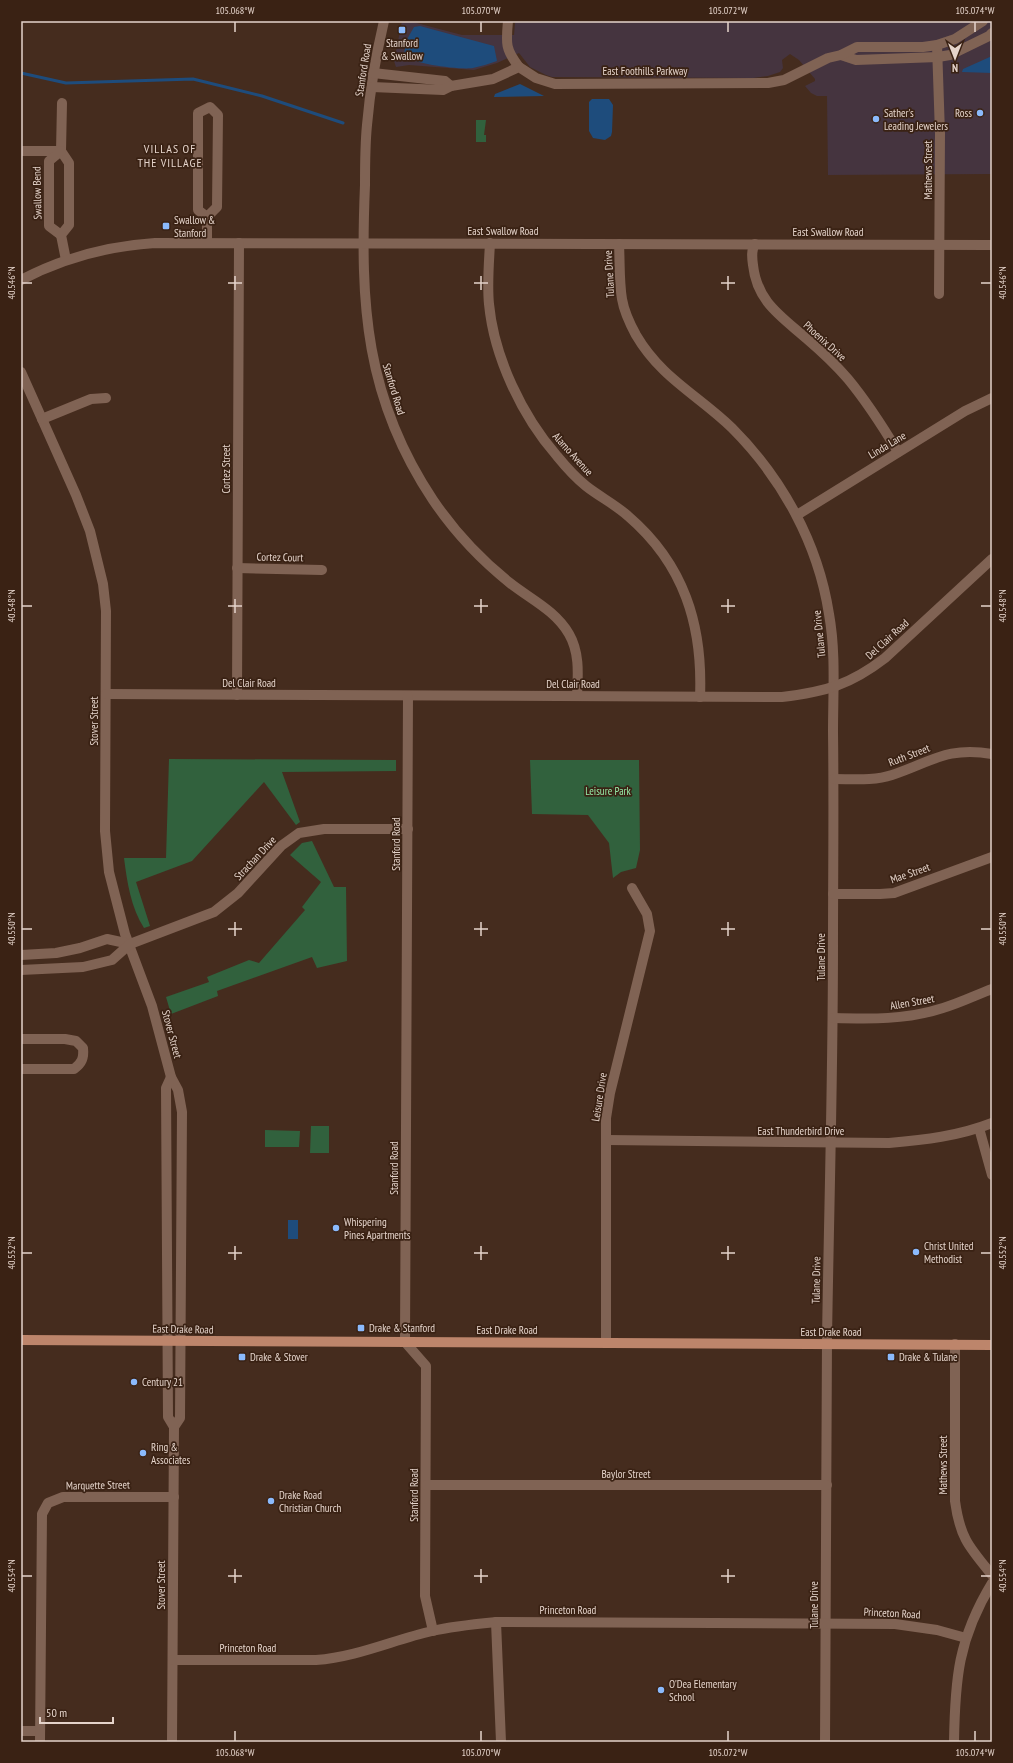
<svg xmlns="http://www.w3.org/2000/svg" width="1013" height="1763" font-family="'PT Sans Narrow',sans-serif">
  <rect width="100%" height="100%" fill="#452c1e"/>
  <path fill="#45343f" d="M 402,21 L 409,21 L 462,35 L 514,35 L 515,23 L 517,21 L 992,21 L 992,174 L 828,175 L 827,96 L 817,96 L 811,93 L 805,86 L 815,81 L 815,79 L 799,60 L 790,54 L 782,60 L 783,68 L 780,72 L 768,76 L 753,78 L 552,77 L 546,75 L 530,67 L 519,53 L 497,63 L 474,70 L 409,65 L 396,67 L 394,61 Z"/>
  <g fill="#31613d">
    <path d="M 476,120 L 486,120 L 484,135 L 486,135 L 486,142 L 476,142 Z"/>
    <path d="M 169,759 L 396,760 L 396,771 L 282,772 L 300,822 L 296,825 L 264,782 L 192,861 L 136,882 L 150,926 L 144,928 C 131,908 127,882 124,858 L 166,858 Z"/>
    <path d="M 639,760 L 640,850 L 636,868 L 621,872 L 613,878 L 609,843 L 588,815 L 532,814 L 530,760 Z"/>
    <path d="M 312,841 L 334,887 L 346,887 L 347,961 L 317,968 L 312,957 L 217,991 L 218,996 L 171,1014 L 166,997 L 209,982 L 207,977 L 249,960 L 259,963 L 305,910 L 302,907 L 321,882 L 290,855 L 302,843 Z"/>
    <path d="M 311,1126 L 329,1126 L 329,1153 L 310,1153 Z"/>
    <path d="M 265,1130 L 300,1131 L 299,1147 L 265,1147 Z"/>
  </g>
  <g fill="#1e4c7c">
    <path d="M 420,26 L 494,46 L 497,61 C 489,64 481,66 473,68 C 460,70 412,64 404,55 L 406,41 L 414,27 Z"/>
    <path d="M 992,56 L 992,73 L 962,72 L 963,69 Z"/>
    <path d="M 520,84 L 544,96 L 494,97 L 495,94 Z"/>
    <path d="M 592,99 L 609,99 L 613,105 L 612,132 L 611,136 L 605,140 L 593,138 L 589,131 L 589,102 Z"/>
    <rect x="288" y="1220" width="10" height="19"/>
  </g>
  <g fill="none" stroke-linecap="round" stroke-linejoin="round">
    <path stroke="#1e4c7c" stroke-width="3" d="M 21,73 L 66,83 L 193,79 L 262,96 L 343,123"/>
    <g stroke="#806354" stroke-width="10">
      <path d="M 384,21 C 376,55 370,90 367,125 C 365,145 365,165 365,185 C 360,304 365,398 433,500 C 454,531 480,559 510,583 C 530,599 555,610 569,634 C 580,653 578,675 577,696"/>
      <path d="M 508,21 C 506,43 505,49 519,67"/>
      <path d="M 937,45 L 940,134 L 939,294"/>
      <path d="M 841,55 L 856,60 L 938,57 L 950,55 L 989,36 L 992,33"/>
      <path d="M 373,73 L 445,81 L 451,86"/>
      <path d="M 372,87 L 443,90 L 451,86 L 493,79 L 519,67 L 536,78 L 555,84 L 768,83 L 784,80 L 828,58 L 841,55 L 857,47 L 923,47 L 937,45 L 955,39 L 983,21"/>
      <path d="M 62,103 L 61,151 L 69,163 L 69,225 L 61,235 L 66,260"/>
      <path d="M 21,151 L 61,151"/>
      <path d="M 61,151 L 49,161 L 49,226 L 61,235"/>
      <path d="M 207,217 L 198,210 L 198,113 L 210,107 L 218,115 L 217,207 L 207,217 L 207,242"/>
      <path d="M 490,243 C 489,263 487,284 489,304 C 494,357 522,416 557,456 C 566,467 576,478 586,486 C 600,497 616,505 628,516 C 684,564 703,625 700,697"/>
      <path d="M 619,244 C 620,262 619,281 622,299 C 624,311 630,324 636,335 C 661,378 698,395 732,428 C 782,478 818,543 829,614 C 836,653 833,692 833,732 C 834,803 833,874 833,945 C 833,1076 829,1208 827,1339 C 826,1474 826,1608 825,1742"/>
      <path d="M 755,244 C 751,250 752,258 753,265 C 757,302 781,316 807,339 C 821,351 836,365 848,379 C 867,402 883,427 898,452"/>
      <path d="M 21,280 C 63,258 107,246 155,243 L 992,245"/>
      <path d="M 21,372 L 76,495 L 90,531 L 103,584 L 106,611 L 105,831 L 109,872 L 125,934 L 152,1006 L 171,1077 L 178,1090 L 182,1112 L 180,1418 L 174,1427"/>
      <path d="M 42,419 L 91,399 L 106,398"/>
      <path d="M 797,515 L 965,411 L 992,398"/>
      <path d="M 237,568 L 322,570"/>
      <path d="M 106,694 L 782,697 C 825,692 850,685 885,658 L 992,559"/>
      <path d="M 237,695 L 239,243"/>
      <path d="M 408,696 L 405,1342 L 426,1366 L 425,1596 L 433,1631"/>
      <path d="M 834,779 C 853,779 874,781 892,775 C 931,762 948,746 992,754"/>
      <path d="M 833,894 L 880,894 L 894,893 L 992,857"/>
      <path d="M 21,955 L 56,953 L 80,948 L 107,939 L 130,944"/>
      <path d="M 21,970 L 83,967 L 112,960 L 130,944 L 214,912 L 238,893 L 281,846 L 299,833 L 324,829 L 408,829"/>
      <path d="M 833,1018 C 870,1019 906,1020 943,1008 C 960,1003 976,995 992,989"/>
      <path d="M 21,1039 L 65,1039 L 76,1041 L 83,1048 C 84,1058 82,1063 74,1069 L 21,1069"/>
      <path d="M 171,1077 L 166,1088 L 168,1417 L 174,1427 L 172,1742"/>
      <path d="M 979,1128 L 992,1175"/>
      <path d="M 607,1140 L 889,1143 C 924,1140 959,1136 992,1123"/>
      <path d="M 606,1343 L 606,1118 L 610,1093 L 650,931 L 647,914 L 632,888"/>
      <path d="M 955,1344 L 955,1501 C 960,1538 969,1547 992,1575"/>
      <path d="M 426,1485 L 827,1485"/>
      <path d="M 496,1622 L 501,1742"/>
      <path d="M 173,1660 L 316,1660 C 357,1657 393,1640 432,1631 C 453,1626 475,1624 496,1622 L 895,1624 L 937,1630 L 966,1638"/>
      <path d="M 21,1731 L 40,1731"/>
      <path d="M 40,1742 L 42,1514 L 48,1503 L 63,1497 L 174,1497"/>
      <path d="M 954,1742 C 955,1679 958,1639 992,1583"/>
    </g>
    <path stroke="#bd856b" stroke-width="10" d="M 21,1340 L 992,1345"/>
  </g>
  <path fill="none" stroke="#e5d4cb" stroke-width="1.5" d="M 235,22 L 235,32M 481,22 L 481,32M 728,22 L 728,32M 975,22 L 975,32M 235,276 L 235,290M 481,276 L 481,290M 728,276 L 728,290M 22,283 L 32,283M 228,283 L 242,283M 474,283 L 488,283M 721,283 L 735,283M 981,283 L 991,283M 235,599 L 235,613M 481,599 L 481,613M 728,599 L 728,613M 22,606 L 32,606M 228,606 L 242,606M 474,606 L 488,606M 721,606 L 735,606M 981,606 L 991,606M 235,922 L 235,936M 481,922 L 481,936M 728,922 L 728,936M 22,929 L 32,929M 228,929 L 242,929M 474,929 L 488,929M 721,929 L 735,929M 981,929 L 991,929M 235,1246 L 235,1260M 481,1246 L 481,1260M 728,1246 L 728,1260M 22,1253 L 32,1253M 228,1253 L 242,1253M 474,1253 L 488,1253M 721,1253 L 735,1253M 981,1253 L 991,1253M 235,1569 L 235,1583M 481,1569 L 481,1583M 728,1569 L 728,1583M 22,1576 L 32,1576M 228,1576 L 242,1576M 474,1576 L 488,1576M 721,1576 L 735,1576M 981,1576 L 991,1576M 235,1731 L 235,1741M 481,1731 L 481,1741M 728,1731 L 728,1741M 975,1731 L 975,1741"/>
  <g fill="#8bbafc" stroke="#3a2214" stroke-width="1.5">
    <rect x="398" y="26" width="8" height="8" rx="2"/>
    <circle cx="980" cy="113" r="4"/>
    <circle cx="876" cy="119" r="4"/>
    <rect x="162" y="222" width="8" height="8" rx="2"/>
    <circle cx="336" cy="1228" r="4"/>
    <circle cx="916" cy="1252" r="4"/>
    <rect x="357" y="1324" width="8" height="8" rx="2"/>
    <rect x="238" y="1353" width="8" height="8" rx="2"/>
    <rect x="887" y="1353" width="8" height="8" rx="2"/>
    <circle cx="134" cy="1382" r="4"/>
    <circle cx="143" cy="1453" r="4"/>
    <circle cx="271" cy="1501" r="4"/>
    <circle cx="661" cy="1690" r="4"/>
  </g>
  <g text-anchor="middle" stroke-width="3.5" stroke-linejoin="round" paint-order="stroke">
    <g font-size="11" fill="#e5d4cb" stroke="#3a2214" text-anchor="start">
      <text x="402" y="47" text-anchor="middle">Stanford<tspan x="402" dy="13">&amp; Swallow</tspan></text>
      <text x="884" y="117">Sather's<tspan x="884" dy="13">Leading Jewelers</tspan></text>
      <text x="972" y="117" text-anchor="end">Ross</text>
      <text x="174" y="224">Swallow &amp;<tspan x="174" dy="13">Stanford</tspan></text>
      <text x="344" y="1226">Whispering<tspan x="344" dy="13">Pines Apartments</tspan></text>
      <text x="924" y="1250">Christ United<tspan x="924" dy="13">Methodist</tspan></text>
      <text x="369" y="1332">Drake &amp; Stanford</text>
      <text x="250" y="1361">Drake &amp; Stover</text>
      <text x="899" y="1361">Drake &amp; Tulane</text>
      <text x="142" y="1386">Century 21</text>
      <text x="151" y="1451">Ring &amp;<tspan x="151" dy="13">Associates</tspan></text>
      <text x="279" y="1499">Drake Road<tspan x="279" dy="13">Christian Church</tspan></text>
      <text x="669" y="1688">O'Dea Elementary<tspan x="669" dy="13">School</tspan></text>
    </g>
    <g font-size="11" fill="#e5d4cb" stroke="#3a2214">
      <text transform="translate(363 70) rotate(-81)" y="4">Stanford Road</text>
      <text x="645" y="75">East Foothills Parkway</text>
      <text transform="translate(928 170) rotate(-90)" y="4">Mathews Street</text>
      <text transform="translate(37 193) rotate(-91)" y="4">Swallow Bend</text>
      <text x="503" y="235">East Swallow Road</text>
      <text x="828" y="236">East Swallow Road</text>
      <text transform="translate(609 274) rotate(-93)" y="4">Tulane Drive</text>
      <text transform="translate(825 341) rotate(42)" y="4">Phoenix Drive</text>
      <text transform="translate(394 389) rotate(73)" y="4">Stanford Road</text>
      <text transform="translate(887 445) rotate(-31)" y="4">Linda Lane</text>
      <text transform="translate(573 454) rotate(48)" y="4">Alamo Avenue</text>
      <text transform="translate(226 469) rotate(-90)" y="4">Cortez Street</text>
      <text transform="translate(280 557) rotate(1)" y="4">Cortez Court</text>
      <text transform="translate(819 634) rotate(-96)" y="4">Tulane Drive</text>
      <text transform="translate(887 639) rotate(-42)" y="4">Del Clair Road</text>
      <text x="249" y="687">Del Clair Road</text>
      <text x="573" y="688">Del Clair Road</text>
      <text transform="translate(94 721) rotate(-90)" y="4">Stover Street</text>
      <text transform="translate(909 755) rotate(-21)" y="4">Ruth Street</text>
      <text transform="translate(396 844) rotate(-90)" y="4">Stanford Road</text>
      <text transform="translate(255 858) rotate(-47)" y="4">Strachan Drive</text>
      <text transform="translate(910 873) rotate(-19)" y="4">Mae Street</text>
      <text transform="translate(821 957) rotate(-90)" y="4">Tulane Drive</text>
      <text transform="translate(912 1002) rotate(-10)" y="4">Allen Street</text>
      <text transform="translate(172 1034) rotate(75)" y="4">Stover Street</text>
      <text transform="translate(599 1097) rotate(-81)" y="4">Leisure Drive</text>
      <text x="801" y="1135">East Thunderbird Drive</text>
      <text transform="translate(394 1168) rotate(-90)" y="4">Stanford Road</text>
      <text transform="translate(816 1280) rotate(-89)" y="4">Tulane Drive</text>
      <text transform="translate(183 1329) rotate(1)" y="4">East Drake Road</text>
      <text x="507" y="1334">East Drake Road</text>
      <text x="831" y="1336">East Drake Road</text>
      <text transform="translate(943 1465) rotate(-90)" y="4">Mathews Street</text>
      <text x="626" y="1478">Baylor Street</text>
      <text transform="translate(98 1485) rotate(-1)" y="4">Marquette Street</text>
      <text transform="translate(414 1495) rotate(-90)" y="4">Stanford Road</text>
      <text transform="translate(161 1585) rotate(-90)" y="4">Stover Street</text>
      <text transform="translate(814 1605) rotate(-90)" y="4">Tulane Drive</text>
      <text x="568" y="1614">Princeton Road</text>
      <text transform="translate(892 1613) rotate(3)" y="4">Princeton Road</text>
      <text x="248" y="1652">Princeton Road</text>
    </g>
    <g font-size="11" fill="#96eba8" stroke="#3a2214">
      <text x="608" y="795">Leisure Park</text>
    </g>
    <g font-size="12" letter-spacing="1" fill="#e5d4cb" stroke="#3a2214">
      <text x="170" y="153">VILLAS OF<tspan x="170" dy="14">THE VILLAGE</tspan></text>
    </g>
  </g>
  <rect width="1013" height="1763" fill="none" stroke="#3a2214" stroke-width="44"/>
  <g transform="translate(955 58) rotate(180)" stroke="#3a2214" stroke-width="3" paint-order="stroke">
  <path d="M0-3L7 15L0 10L-7 15Z" fill="#e5d4cb"/>
  <text y="-6" font-size="11" font-weight="bold" text-anchor="middle" fill="#e5d4cb">N</text>
  </g>
  <path d="M40 1717v6h73v-6" fill="none" stroke="#e5d4cb" stroke-width="2"/>
  <text x="46" y="1717" font-size="12" fill="#e5d4cb" stroke="#3a2214" stroke-width="3" paint-order="stroke">50 m</text>
  <rect x="22" y="22" width="969" height="1719" fill="none" stroke="#e5d4cb" stroke-width="1.5"/>
  <g font-size="10" text-anchor="middle" fill="#e5d4cb">
    <text x="235" y="14">105.068°W</text>
    <text x="481" y="14">105.070°W</text>
    <text x="728" y="14">105.072°W</text>
    <text x="975" y="14">105.074°W</text>
    <text transform="translate(1002 283) rotate(-90)" y="4">40.546°N</text>
    <text transform="translate(11 283) rotate(-90)" y="4">40.546°N</text>
    <text transform="translate(1002 606) rotate(-90)" y="4">40.548°N</text>
    <text transform="translate(11 606) rotate(-90)" y="4">40.548°N</text>
    <text transform="translate(1002 929) rotate(-90)" y="4">40.550°N</text>
    <text transform="translate(11 929) rotate(-90)" y="4">40.550°N</text>
    <text transform="translate(11 1253) rotate(-90)" y="4">40.552°N</text>
    <text transform="translate(1002 1253) rotate(-90)" y="4">40.552°N</text>
    <text transform="translate(11 1576) rotate(-90)" y="4">40.554°N</text>
    <text transform="translate(1002 1576) rotate(-90)" y="4">40.554°N</text>
    <text x="235" y="1756">105.068°W</text>
    <text x="481" y="1756">105.070°W</text>
    <text x="728" y="1756">105.072°W</text>
    <text x="975" y="1756">105.074°W</text>
  </g>
</svg>
